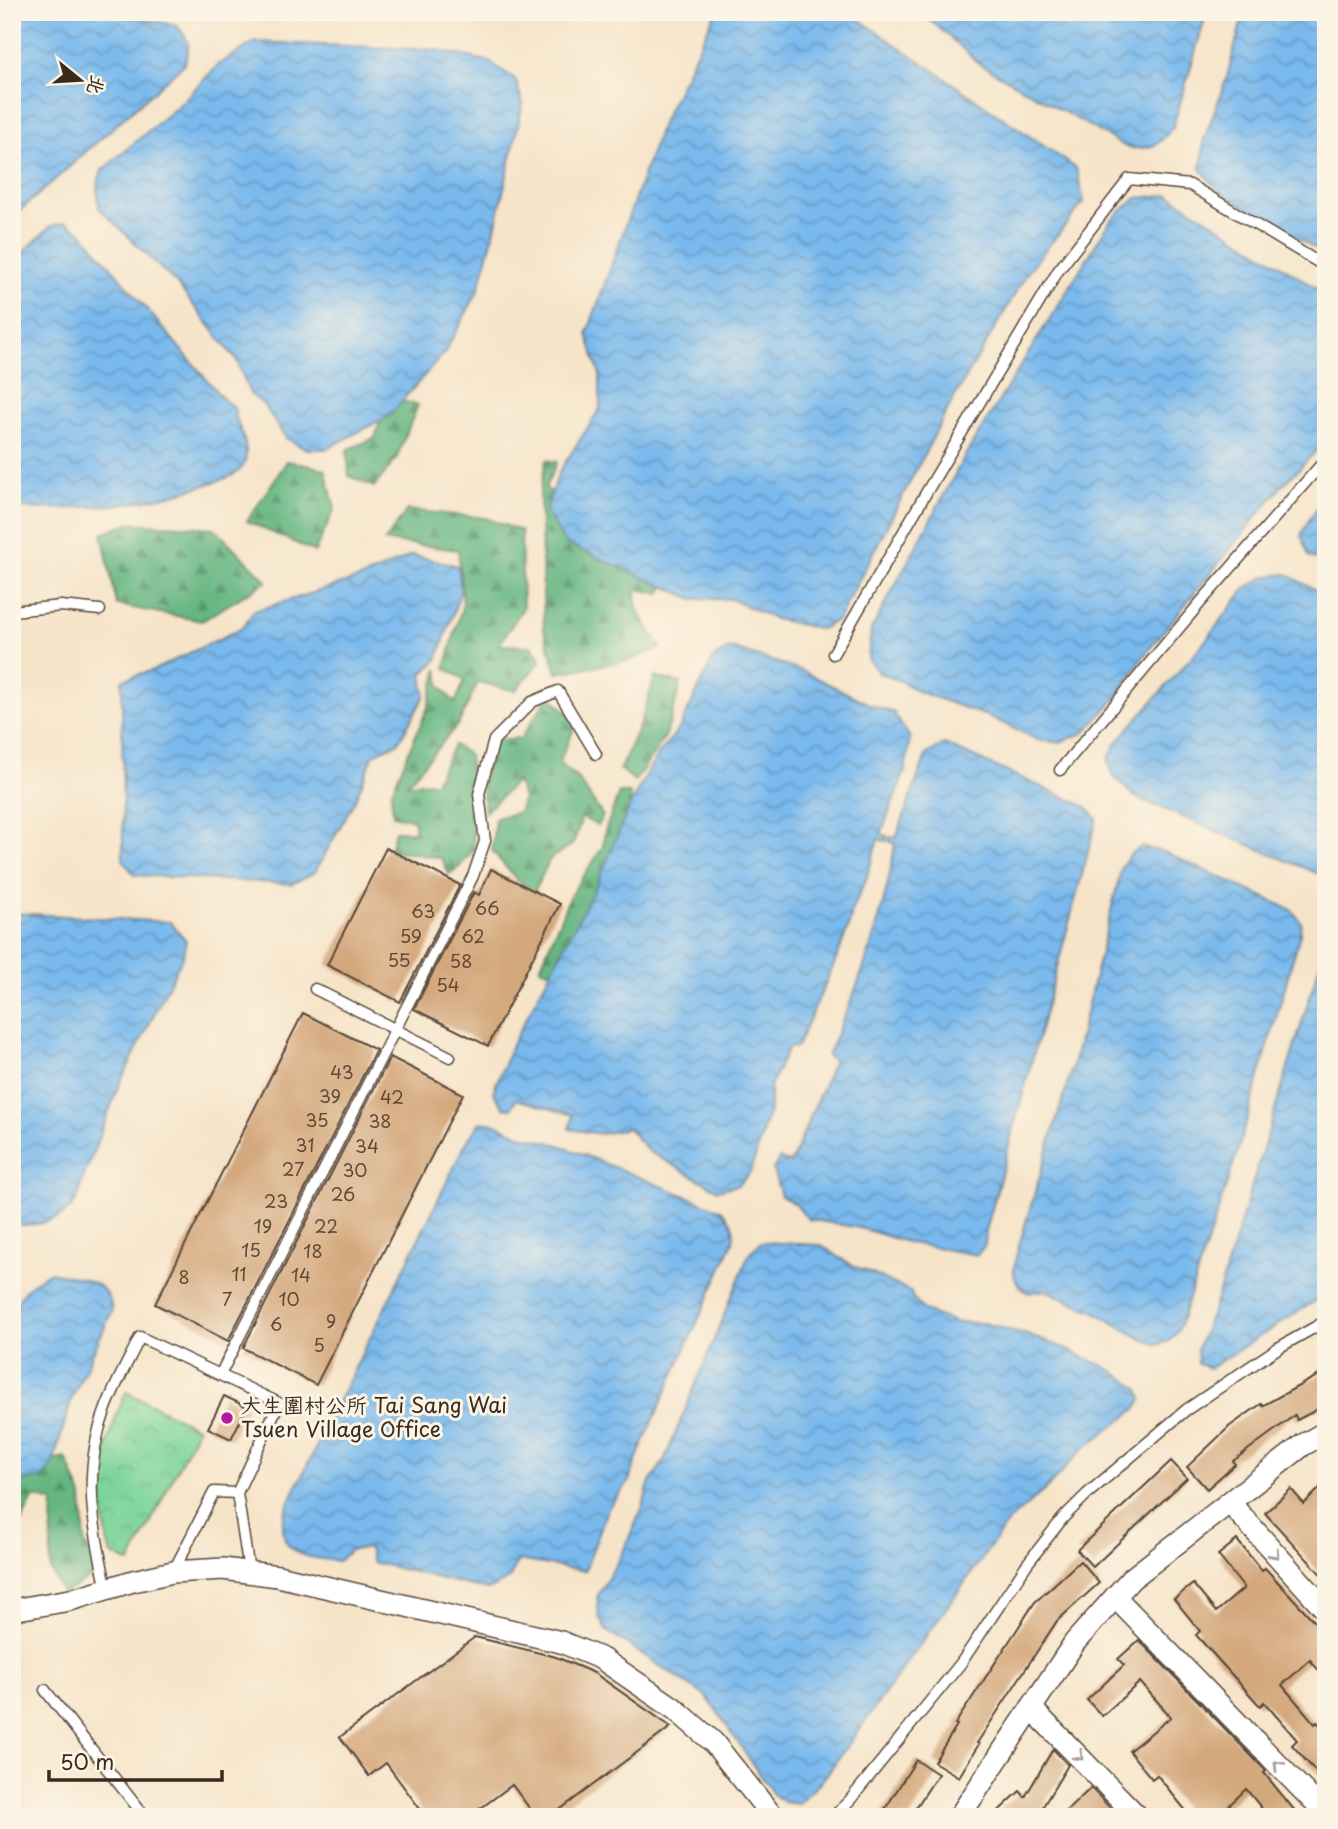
<svg xmlns="http://www.w3.org/2000/svg" width="1338" height="1829" font-family="'Playpen Sans','LXGW WenKai TC',sans-serif">
  <defs>
    <pattern id="forest-firs" width="22" height="20" patternUnits="userSpaceOnUse" patternTransform="scale(1.75)"><rect width="22" height="20" fill="#65b682"/><path d="M5 1l3.5 6h-7zM16 11l3.5 6h-7z" fill="#54946a"/></pattern>
    <pattern id="park-crowns" width="20" height="18" patternUnits="userSpaceOnUse" patternTransform="scale(1.75)"><rect width="20" height="18" fill="#7cd49a"/><path d="M2 6a3 3 0 1 1 6 0M12 15a3 3 0 1 1 6 0" fill="none" stroke="#6cb684"/></pattern>
    <pattern id="water-waves" width="16" height="10" patternUnits="userSpaceOnUse" patternTransform="scale(1.75)"><rect width="16" height="10" fill="#79b9ed"/><path d="M0 5q4-4 8 0t8 0" fill="none" stroke="#6497bf"/></pattern>
  </defs>
  <rect width="100%" height="100%" fill="#fcf5e5"/>
  <filter id="ink" filterUnits="userSpaceOnUse"><feTurbulence type="fractalNoise" baseFrequency=".0143" numOctaves="2"/><feDisplacementMap in="SourceGraphic" scale="14" xChannelSelector="R" yChannelSelector="G"/><feConvolveMatrix kernelMatrix="1 2 1 2 8 2 1 2 1" color-interpolation-filters="sRGB"/></filter>
  <filter id="wash" filterUnits="userSpaceOnUse"><feTurbulence type="fractalNoise" baseFrequency=".00686" numOctaves="4" result="noise"/><feDisplacementMap in="SourceGraphic" scale="28" xChannelSelector="R" yChannelSelector="G"/><feGaussianBlur stdDeviation="1.57" result="paint"/><feColorMatrix in="noise" values="0 0 0 0 0 0 0 0 0 0 0 0 0 0 0 0 0 1.4 0 .05"/><feComposite in="paint" operator="in"/></filter>
  <g filter="url(#wash)">
    <rect width="100%" height="100%" fill="#f6e4c9"/>
    <g fill="url(#forest-firs)" stroke="#507050" stroke-width="2">
      <path d="M 388,398 L 418,405 L 396,459 L 374,487 L 349,476 L 347,450 L 375,438 Z"/>
      <path d="M 546,460 L 557,462 L 545,488 L 568,501 L 671,578 L 659,594 L 636,589 L 637,609 L 661,648 L 630,660 L 557,673 L 544,630 L 540,491 Z"/>
      <path d="M 287,461 L 325,469 L 335,508 L 315,552 L 247,521 Z"/>
      <path d="M 407,510 L 485,518 L 521,531 L 523,608 L 499,645 L 532,646 L 541,661 L 515,691 L 478,682 L 459,723 L 407,784 L 435,782 L 454,745 L 469,755 L 474,850 L 459,867 L 449,874 L 441,858 L 390,850 L 395,831 L 414,831 L 414,820 L 393,815 L 391,793 L 428,707 L 438,669 L 440,686 L 455,703 L 465,680 L 445,668 L 463,603 L 458,550 L 385,541 Z"/>
      <path d="M 129,523 L 214,528 L 267,581 L 202,621 L 117,605 L 102,534 Z"/>
      <path d="M 655,677 L 681,683 L 666,735 L 635,781 L 620,769 L 640,724 Z"/>
      <path d="M 549,695 L 577,722 L 559,762 L 578,779 L 603,816 L 597,826 L 582,817 L 573,844 L 550,859 L 534,892 L 516,879 L 492,851 L 495,818 L 519,812 L 523,799 L 517,781 L 485,812 L 482,783 L 494,740 L 521,738 Z"/>
      <path d="M 619,793 L 630,793 L 628,829 L 557,974 L 540,968 L 570,896 L 603,847 L 605,831 Z"/>
      <path d="M 66,1458 L 82,1496 L 85,1545 L 104,1569 L 63,1594 L 50,1569 L 53,1502 L 34,1497 L 12,1539 L 12,1470 L 40,1462 Z"/>
    </g>
    <path fill="url(#park-crowns)" stroke="#5c7f5c" stroke-width="2" d="M 126,1392 L 198,1428 L 130,1563 L 110,1553 C 96,1489 100,1451 126,1392 Z"/>
    <g fill="url(#water-waves)" stroke="#5a7286" stroke-width="2">
      <path d="M 12,12 L 102,12 L 176,25 C 189,40 192,43 184,64 L 12,218 Z"/>
      <path d="M 716,12 L 848,12 L 1076,168 L 1084,202 L 1029,270 L 950,405 L 838,620 L 821,629 L 775,619 L 731,599 L 693,599 L 565,543 L 546,511 L 559,472 L 600,409 L 600,375 L 587,334 L 661,125 Z"/>
      <path d="M 917,12 L 1207,12 L 1173,127 C 1159,146 1152,149 1128,148 L 980,64 L 937,26 Z"/>
      <path d="M 1244,12 L 1326,12 L 1326,255 L 1217,190 L 1201,169 L 1204,140 L 1227,77 Z"/>
      <path d="M 255,42 L 436,50 L 487,61 L 515,79 L 523,103 L 495,229 L 478,291 L 445,352 L 389,416 L 326,449 L 306,449 L 286,438 L 263,404 L 250,394 L 237,361 L 176,283 L 99,208 L 97,187 L 102,170 L 178,106 L 219,64 Z"/>
      <path d="M 1169,195 L 1326,294 L 1326,441 L 1280,488 L 1145,654 L 1113,702 L 1084,733 L 1060,742 L 1040,741 L 990,717 L 917,691 L 903,682 L 879,673 L 868,659 L 871,630 L 966,454 L 1111,220 L 1136,198 Z"/>
      <path d="M 66,222 L 82,233 L 224,400 L 234,407 C 235,426 252,444 244,464 C 239,476 220,480 208,484 C 141,507 82,510 12,508 L 12,263 L 51,226 Z"/>
      <path d="M 1326,497 L 1326,563 L 1309,557 L 1301,535 L 1311,516 Z"/>
      <path d="M 412,555 L 458,566 L 461,589 L 453,614 L 437,660 L 422,674 L 425,695 L 398,743 L 374,754 L 355,800 L 315,872 L 292,884 L 134,875 L 123,859 L 122,680 L 156,669 L 242,628 L 254,611 L 364,577 Z"/>
      <path d="M 1287,574 L 1326,596 L 1326,877 L 1135,797 L 1114,777 L 1108,760 L 1116,743 L 1202,645 L 1246,588 L 1267,576 Z"/>
      <path d="M 731,648 L 800,670 L 871,705 L 893,712 L 910,738 L 905,771 L 881,834 L 887,836 L 886,841 L 878,839 L 867,877 L 852,910 L 849,925 L 837,957 L 797,1047 L 788,1048 L 770,1087 L 770,1107 L 751,1171 L 738,1185 L 718,1190 L 648,1151 L 628,1128 L 602,1134 L 569,1129 L 573,1115 L 516,1099 L 511,1108 L 503,1107 L 493,1092 L 512,1045 L 597,884 L 631,803 L 656,757 L 679,729 L 714,657 Z"/>
      <path d="M 944,744 L 1087,807 L 1097,819 L 1003,1167 L 986,1231 L 985,1245 L 977,1255 L 910,1243 L 860,1228 L 808,1219 L 796,1204 L 781,1196 L 773,1169 L 780,1159 L 791,1163 L 834,1060 L 827,1056 C 858,990 885,916 895,844 L 889,841 L 890,837 L 896,838 L 926,755 Z"/>
      <path d="M 1141,847 L 1164,852 L 1292,910 L 1301,922 L 1300,934 L 1238,1150 L 1178,1331 L 1169,1341 L 1158,1345 L 1142,1339 L 1093,1311 L 1045,1290 L 1028,1293 C 1010,1281 1013,1271 1017,1252 L 1073,1065 L 1122,866 L 1132,853 Z"/>
      <path d="M 12,913 L 170,922 L 186,940 L 183,956 L 119,1085 L 81,1184 C 76,1220 42,1226 12,1225 Z"/>
      <path d="M 1326,944 L 1326,1294 L 1210,1368 L 1198,1364 L 1197,1350 L 1217,1299 Z"/>
      <path d="M 480,1122 L 496,1124 L 520,1135 L 559,1145 L 721,1210 C 731,1220 736,1227 733,1242 L 641,1448 L 628,1483 L 608,1508 L 585,1571 L 518,1560 L 509,1579 L 488,1590 L 372,1562 L 369,1548 L 350,1550 L 339,1561 C 313,1558 281,1558 283,1523 C 283,1515 289,1504 292,1496 L 466,1143 Z"/>
      <path d="M 761,1242 L 821,1245 L 848,1263 L 910,1291 L 914,1300 L 925,1311 L 954,1322 L 983,1323 L 1027,1335 L 1062,1347 L 1112,1370 L 1139,1389 L 1142,1399 L 1136,1409 L 1083,1449 L 1047,1488 L 1009,1521 L 824,1778 L 799,1804 L 784,1802 L 773,1794 L 707,1697 L 606,1630 L 599,1617 L 597,1597 L 622,1554 L 642,1509 L 649,1484 L 664,1461 L 750,1252 Z"/>
      <path d="M 51,1272 C 78,1279 109,1278 112,1311 L 72,1398 L 52,1466 L 41,1479 L 12,1481 L 12,1314 C 20,1293 30,1282 51,1272 Z"/>
    </g>
    <g id="blocks">
      <g fill="#d4a87d">
        <path d="M 386,848 L 460,885 L 400,1002 L 327,965 Z"/>
        <path d="M 491,869 L 560,904 L 488,1046 L 414,1009 L 474,892 L 479,895 Z"/>
        <path d="M 303,1013 L 376,1050 L 228,1341 L 155,1304 Z"/>
        <path d="M 390,1057 L 463,1094 L 316,1385 L 243,1348 Z"/>
        <path d="M 1326,1371 L 1326,1405 L 1297,1420 L 1295,1415 L 1233,1461 L 1235,1464 L 1207,1489 L 1187,1467 L 1230,1426 L 1261,1404 L 1262,1406 Z"/>
        <path d="M 224,1396 L 247,1407 L 231,1439 L 208,1428 Z"/>
        <path d="M 1171,1461 L 1187,1478 L 1093,1567 L 1077,1550 Z"/>
        <path d="M 1326,1482 L 1326,1580 L 1265,1513 L 1291,1489 L 1304,1504 Z"/>
        <path d="M 1237,1540 L 1262,1571 L 1265,1568 L 1326,1634 L 1326,1679 L 1310,1660 L 1282,1685 L 1315,1724 L 1317,1722 L 1326,1731 L 1326,1783 L 1292,1745 L 1297,1740 L 1264,1702 L 1260,1706 L 1196,1635 L 1200,1631 L 1174,1599 L 1193,1584 L 1216,1612 L 1244,1588 L 1218,1555 Z"/>
        <path d="M 1080,1561 L 1099,1583 L 1057,1621 L 977,1743 L 979,1744 L 959,1777 L 934,1762 L 957,1725 L 955,1724 L 1035,1602 Z"/>
        <path d="M 475,1637 L 556,1657 L 594,1673 L 671,1727 L 550,1817 L 536,1817 L 512,1785 L 469,1817 L 426,1817 L 386,1763 L 369,1776 L 340,1737 Z"/>
        <path d="M 1139,1640 L 1266,1771 L 1264,1773 L 1300,1817 L 1269,1817 L 1246,1789 L 1217,1817 L 1191,1817 L 1157,1775 L 1152,1779 L 1129,1751 L 1171,1717 L 1140,1682 L 1102,1716 L 1087,1700 L 1124,1665 L 1118,1659 Z"/>
        <path d="M 1053,1749 L 1068,1765 L 1039,1813 L 1043,1817 L 992,1817 L 1020,1791 L 1025,1797 Z"/>
        <path d="M 916,1760 L 938,1774 L 910,1817 L 880,1817 Z"/>
        <path d="M 1091,1788 L 1119,1817 L 1060,1817 Z"/>
      </g>
    </g>
  </g>
  <g filter="url(#ink)">
    <use href="#blocks" fill-opacity="0" stroke="#574638" stroke-width="2"/>
    <g fill="none" stroke-linecap="round" stroke-linejoin="round">
      <defs>
        <g id="lane">
          <path d="M 12,611 L 61,606 L 100,610"/>
          <path d="M 833,654 L 926,493 L 1058,271 L 1129,179 L 1190,185 L 1326,267"/>
          <path d="M 1060,770 L 1200,603 L 1326,459"/>
          <path d="M 315,989 L 450,1057"/>
          <path d="M 220,1375 L 473,876 L 485,841 L 479,794 L 494,740 L 532,702 L 558,691 L 596,754"/>
          <path d="M 173,1572 L 214,1492 L 237,1493"/>
          <path d="M 107,1589 C 93,1528 82,1472 105,1411 C 114,1386 128,1362 140,1337 L 279,1403 L 237,1493 L 249,1571"/>
          <path d="M 45,1690 L 145,1817"/>
          <path d="M 833,1817 L 850,1800 L 961,1663 L 1027,1564 L 1063,1518 L 1087,1494 L 1186,1410 L 1278,1348 L 1326,1321"/>
        </g>
        <g id="street">
          <path d="M 1230,1503 L 1326,1610"/>
          <path d="M 1115,1597 L 1326,1814"/>
          <path d="M 12,1610 L 70,1600 L 133,1581 L 173,1572 L 223,1569 L 278,1576 L 561,1642 L 602,1659 L 675,1709 L 713,1742 L 773,1817"/>
          <path d="M 1031,1708 L 1138,1817"/>
          <path d="M 959,1817 L 1075,1642 L 1131,1579 L 1303,1445 L 1326,1432"/>
        </g>
      </defs>
      <use href="#lane" stroke="#574638" stroke-width="13"/>
      <use href="#street" stroke="#574638" stroke-width="24"/>
      <use href="#lane" stroke="#fff" stroke-width="10"/>
      <use href="#street" stroke="#fff" stroke-width="21"/>
    </g>
    <defs><path id="oneway-chevron" d="M-2-3.5L2.5 0L-2 3.5" fill="none" stroke-width="1.6" stroke-linecap="round" stroke-linejoin="round" transform="scale(1.75)"/></defs>
    <g stroke="#a79f9a">
      <use href="#oneway-chevron" transform="translate(1275 1554) rotate(48)"/>
      <use href="#oneway-chevron" transform="translate(1079 1756) rotate(45)"/>
      <use href="#oneway-chevron" transform="translate(1278 1765) rotate(-134)"/>
    </g>
  </g>
  <circle fill="#b5179e" stroke="#fcf5e5" stroke-width="2.5" cx="227" cy="1418" r="7"/>
  <g text-anchor="middle" stroke-width="6" stroke-linejoin="round" paint-order="stroke">
    <g font-size="18" fill="#614a36">
      <text x="487" y="915">66</text>
      <text x="423" y="918">63</text>
      <text x="411" y="943">59</text>
      <text x="473" y="943">62</text>
      <text x="399" y="967">55</text>
      <text x="461" y="968">58</text>
      <text x="448" y="992">54</text>
      <text x="342" y="1079">43</text>
      <text x="330" y="1103">39</text>
      <text x="392" y="1104">42</text>
      <text x="317" y="1127">35</text>
      <text x="380" y="1128">38</text>
      <text x="305" y="1152">31</text>
      <text x="367" y="1153">34</text>
      <text x="293" y="1176">27</text>
      <text x="355" y="1177">30</text>
      <text x="343" y="1201">26</text>
      <text x="276" y="1208">23</text>
      <text x="263" y="1233">19</text>
      <text x="326" y="1233">22</text>
      <text x="251" y="1257">15</text>
      <text x="313" y="1258">18</text>
      <text x="239" y="1281">11</text>
      <text x="301" y="1282">14</text>
      <text x="184" y="1284">8</text>
      <text x="227" y="1306">7</text>
      <text x="289" y="1306">10</text>
      <text x="331" y="1328">9</text>
      <text x="276" y="1331">6</text>
      <text x="319" y="1352">5</text>
    </g>
    <g font-size="21" fill="#3b2a1e" stroke="#fcf5e5" text-anchor="start">
      <text x="241" y="1413">大生圍村公所 Tai Sang Wai<tspan x="241" dy="24">Tsuen Village Office</tspan></text>
    </g>
  </g>
  <rect width="1338" height="1829" fill="none" stroke="#fcf5e5" stroke-width="42"/>
  <g transform="translate(80 80) rotate(108)" stroke="#fcf5e5" stroke-width="5" paint-order="stroke">
  <path d="M0-5L12 26L0 18L-12 26Z" fill="#3b2a1e"/>
  <text y="-10" font-size="19" font-weight="bold" text-anchor="middle" fill="#3b2a1e">北</text>
  </g>
  <path d="M49 1770v10h173v-10" fill="none" stroke="#3b2a1e" stroke-width="3.5"/>
  <text x="60" y="1770" font-size="21" fill="#3b2a1e" stroke="#fcf5e5" stroke-width="5" paint-order="stroke">50 m</text>
</svg>
